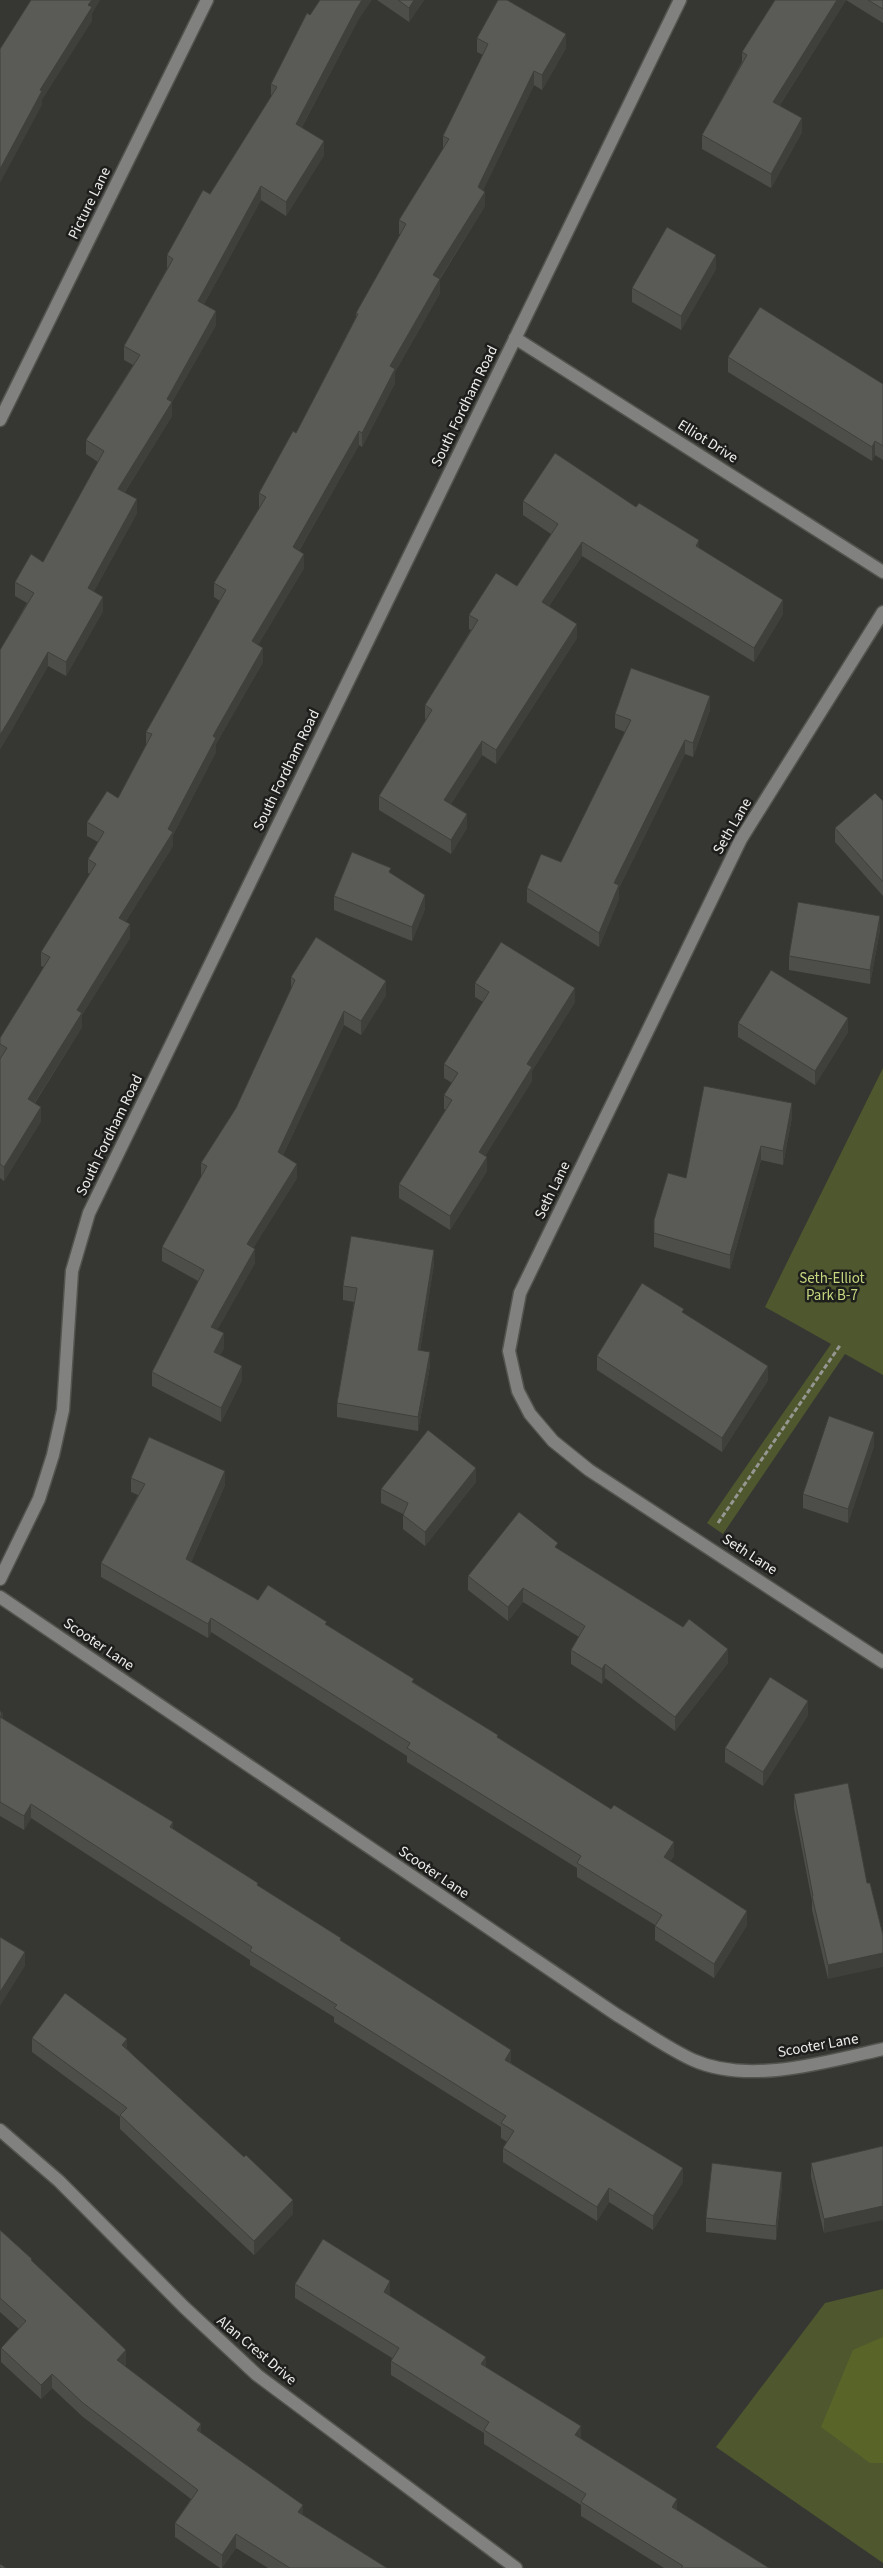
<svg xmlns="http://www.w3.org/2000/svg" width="883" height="2568" font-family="'Source Sans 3',sans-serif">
  <rect width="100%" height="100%" fill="#363732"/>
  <g fill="#4e572e">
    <path d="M 883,1068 L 883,1375 L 845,1354 L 723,1534 L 707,1523 L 831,1344 L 765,1307 Z"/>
    <path d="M 883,2289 L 883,2563 L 716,2447 L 825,2303 Z"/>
  </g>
  <path fill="#596528" d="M 883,2337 L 883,2463 L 870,2463 L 821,2427 L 853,2350 Z"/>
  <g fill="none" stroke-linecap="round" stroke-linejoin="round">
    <defs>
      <g id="minor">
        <path d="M 515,338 L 883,572"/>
        <path d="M 0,420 L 207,0"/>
        <path d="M 883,612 L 741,839 L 520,1293 L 509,1351 L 518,1391 L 530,1414 L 553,1441 L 589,1470 L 883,1662"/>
        <path d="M 0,1579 L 39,1499 L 53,1455 L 63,1410 L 72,1271 L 89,1213 L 680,0"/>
        <path d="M 0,1597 L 617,2015 C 642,2030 667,2048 693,2060 C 749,2085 826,2062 883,2049"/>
        <path d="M 0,2130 L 59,2181 L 184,2307 L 257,2375 L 516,2568"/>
      </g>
    </defs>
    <use href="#minor" stroke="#53544f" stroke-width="15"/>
    <path stroke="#969792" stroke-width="3" stroke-dasharray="5 2.5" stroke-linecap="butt" d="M 718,1523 L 841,1344"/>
    <use href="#minor" stroke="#81827f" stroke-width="12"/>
  </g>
  <g fill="#4d4e4a">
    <path d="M 377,0 L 424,0 L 409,22 Z"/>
    <path d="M 775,0 L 883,0 L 883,23 L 846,0 L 780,105 L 802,132 L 771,188 L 702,149 L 702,135 L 742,62 L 742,52 Z"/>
    <path d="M 310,15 L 357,22 L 302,127 L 324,155 L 286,216 L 261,200 L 204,304 L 216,325 L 172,402 L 172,416 L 125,492 L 137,513 L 94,591 L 103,611 L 66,676 L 48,666 L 11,731 L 0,749 L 0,650 L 27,603 L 15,596 L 15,582 L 43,562 L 98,462 L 86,454 L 86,440 L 133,365 L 124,360 L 124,346 L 167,269 L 167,255 L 210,194 L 271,97 L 271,84 Z"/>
    <path d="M 477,38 L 566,48 L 542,90 L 534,85 L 483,190 L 485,206 L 440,279 L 440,293 L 395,372 L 395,383 L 362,447 L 359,445 L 299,551 L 304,568 L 258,645 L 263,662 L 216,744 L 216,752 L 173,835 L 173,846 L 126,921 L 130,938 L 82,1015 L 82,1027 L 35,1103 L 41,1121 L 4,1181 L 0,1178 L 0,1038 L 44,967 L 41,966 L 41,952 L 90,874 L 88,873 L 88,859 L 98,842 L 87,836 L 87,822 L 118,798 L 146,745 L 146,732 L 220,601 L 214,597 L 214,583 L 260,508 L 259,507 L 259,493 L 296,433 L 356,317 L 356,313 L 401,234 L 399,234 L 399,220 L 443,149 L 443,136 L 483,55 L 477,52 Z"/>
    <path d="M 716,269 L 681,330 L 632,302 L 632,288 Z"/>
    <path d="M 728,357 L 883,384 L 883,460 L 875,455 L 872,461 L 728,372 Z"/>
    <path d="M 523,501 L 636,507 L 699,548 L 783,614 L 754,662 L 582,556 L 549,606 L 577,638 L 496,764 L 482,755 L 451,804 L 467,828 L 451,854 L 379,810 L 379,796 L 426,720 L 425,719 L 425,705 L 471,630 L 469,629 L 469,615 L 517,586 L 551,534 L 523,515 Z"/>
    <path d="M 710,710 L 693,757 L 685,754 L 619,888 L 619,899 L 599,947 L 527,902 L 527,888 L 561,862 L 625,732 L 615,728 L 615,714 Z"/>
    <path d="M 883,801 L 883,896 L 835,842 L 835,828 Z"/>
    <path d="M 334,896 L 425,909 L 412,941 L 334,910 Z"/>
    <path d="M 880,930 L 870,984 L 789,970 L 789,956 Z"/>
    <path d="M 291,977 L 386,995 L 361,1035 L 344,1025 L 283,1155 L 297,1178 L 253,1248 L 255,1263 L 217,1330 L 224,1348 L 220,1355 L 242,1380 L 221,1422 L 152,1386 L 152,1372 L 198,1281 L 162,1261 L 162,1247 L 201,1177 L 201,1163 L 236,1108 L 291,990 Z"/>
    <path d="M 475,983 L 575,1002 L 532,1071 L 532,1081 L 485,1156 L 487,1171 L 450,1230 L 399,1198 L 399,1184 L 446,1110 L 444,1109 L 444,1095 L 452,1083 L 444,1078 L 444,1064 L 483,1002 L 475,997 Z"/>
    <path d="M 738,1023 L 848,1032 L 815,1085 L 738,1037 Z"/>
    <path d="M 792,1117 L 783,1165 L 761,1160 L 730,1269 L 654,1247 L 654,1220 L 686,1178 Z"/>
    <path d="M 434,1264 L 420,1350 L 430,1366 L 418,1431 L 337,1417 L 337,1403 L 354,1302 L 343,1300 L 343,1286 Z"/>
    <path d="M 684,1313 L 768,1380 L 722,1452 L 597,1370 L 597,1356 Z"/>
    <path d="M 874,1446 L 848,1523 L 803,1508 L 803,1494 Z"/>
    <path d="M 131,1478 L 225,1485 L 191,1562 L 258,1600 L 327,1625 L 498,1738 L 674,1856 L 670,1861 L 747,1925 L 714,1978 L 655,1940 L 655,1925 L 577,1877 L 577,1868 L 407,1762 L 407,1756 L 211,1632 L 208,1638 L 101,1577 L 101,1563 L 138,1495 L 131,1492 Z"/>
    <path d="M 476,1482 L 425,1546 L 403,1529 L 403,1514 L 381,1503 L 381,1489 Z"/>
    <path d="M 558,1549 L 728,1663 L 675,1731 L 605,1678 L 602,1684 L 571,1664 L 571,1650 L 579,1637 L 523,1602 L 508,1621 L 468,1590 L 468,1576 Z"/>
    <path d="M 0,1710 L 3,1719 L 341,1941 L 511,2063 L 683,2182 L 653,2230 L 609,2202 L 597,2221 L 503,2162 L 503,2148 L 507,2142 L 501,2138 L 501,2127 L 334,2022 L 334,2017 L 250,1965 L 250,1960 L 31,1818 L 24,1830 L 0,1816 Z"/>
    <path d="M 808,1715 L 763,1786 L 725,1762 L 725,1748 Z"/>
    <path d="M 848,1783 L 828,1979 L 812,1910 L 812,1901 L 794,1808 L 794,1794 Z"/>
    <path d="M 32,2038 L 127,2049 L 293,2214 L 254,2255 L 120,2129 L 120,2117 L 32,2052 Z"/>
    <path d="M 883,2146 L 824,2233 L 811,2177 L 811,2163 Z"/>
    <path d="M 782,2186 L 776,2240 L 706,2232 L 706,2218 Z"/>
    <path d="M 0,2230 L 32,2262 L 126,2364 L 125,2366 L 201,2433 L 303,2515 L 387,2568 L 268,2568 L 236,2548 L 222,2568 L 220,2568 L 175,2537 L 175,2523 L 191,2499 L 83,2417 L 52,2388 L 41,2399 L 1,2362 L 1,2348 L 19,2329 L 0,2312 Z"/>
    <path d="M 295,2284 L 390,2295 L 390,2296 L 677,2510 L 769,2568 L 664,2568 L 581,2516 L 581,2505 L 484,2444 L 484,2433 L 391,2375 L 391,2361 L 392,2358 L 295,2298 Z"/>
  </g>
  <g fill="#3f403c">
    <path d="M 92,0 L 100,0 L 92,14 L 92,21 L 42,100 L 42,105 L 0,183 L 0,169 L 40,90 Z"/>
    <path d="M 362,0 L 372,0 L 357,22 L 296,138 L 296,124 L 357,8 Z"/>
    <path d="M 414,0 L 424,0 L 409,22 L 409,8 Z"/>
    <path d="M 837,0 L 846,0 L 773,116 L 773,102 Z"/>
    <path d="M 566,34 L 566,48 L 542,90 L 542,75 Z"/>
    <path d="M 534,71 L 534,85 L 478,201 L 478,187 Z"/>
    <path d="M 802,118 L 802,132 L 771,188 L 771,174 Z"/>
    <path d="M 324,141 L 324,155 L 286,216 L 286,202 Z"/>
    <path d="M 261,186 L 261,200 L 198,315 L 198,301 Z"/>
    <path d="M 485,192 L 485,206 L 433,289 L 433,275 Z"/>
    <path d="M 716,255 L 716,269 L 681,330 L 681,316 Z"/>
    <path d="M 440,279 L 440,293 L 395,372 L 395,383 L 362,447 L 362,433 L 390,366 Z"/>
    <path d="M 216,311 L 216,325 L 172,402 L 172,416 L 118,503 L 118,489 L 167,399 Z"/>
    <path d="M 359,431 L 359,445 L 293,561 L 293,547 Z"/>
    <path d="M 875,441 L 875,455 L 872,461 L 872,447 Z"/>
    <path d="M 137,499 L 137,513 L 88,602 L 88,588 Z"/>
    <path d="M 699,540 L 699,554 L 696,546 Z"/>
    <path d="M 582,542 L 582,556 L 542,616 L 542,602 Z"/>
    <path d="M 304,554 L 304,568 L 252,655 L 252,641 Z"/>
    <path d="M 103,597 L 103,611 L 66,676 L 66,662 Z"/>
    <path d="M 783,600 L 783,614 L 754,662 L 754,648 Z"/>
    <path d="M 577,624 L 577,638 L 496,764 L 496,750 Z"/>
    <path d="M 263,648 L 263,662 L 216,744 L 216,752 L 173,835 L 173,846 L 119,932 L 119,918 L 168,829 L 213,736 Z"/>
    <path d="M 48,652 L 48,666 L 11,731 L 0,749 L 0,735 Z"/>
    <path d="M 710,696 L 710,710 L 693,757 L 693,743 Z"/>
    <path d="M 685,740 L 685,754 L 619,888 L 619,899 L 599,947 L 599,933 L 614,883 Z"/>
    <path d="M 482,741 L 482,755 L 444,815 L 444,800 Z"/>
    <path d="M 467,814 L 467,828 L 451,854 L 451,840 Z"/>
    <path d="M 425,895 L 425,909 L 412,941 L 412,927 Z"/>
    <path d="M 880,916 L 880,930 L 870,984 L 870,970 Z"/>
    <path d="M 130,924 L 130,938 L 82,1015 L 82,1027 L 28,1113 L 28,1099 L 77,1010 Z"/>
    <path d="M 386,981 L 386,995 L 361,1035 L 361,1021 Z"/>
    <path d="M 575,988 L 575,1002 L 532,1071 L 532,1081 L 479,1166 L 479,1152 L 527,1064 Z"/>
    <path d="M 344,1011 L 344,1025 L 278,1166 L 278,1152 Z"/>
    <path d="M 848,1018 L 848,1032 L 815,1085 L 815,1071 Z"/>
    <path d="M 792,1103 L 792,1117 L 783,1165 L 783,1151 Z"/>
    <path d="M 41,1107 L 41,1121 L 4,1181 L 4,1167 Z"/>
    <path d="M 761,1146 L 761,1160 L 730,1269 L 730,1255 Z"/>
    <path d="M 487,1157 L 487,1171 L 450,1230 L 450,1216 Z"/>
    <path d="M 297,1164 L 297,1178 L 247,1258 L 247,1244 Z"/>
    <path d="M 255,1249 L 255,1263 L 211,1341 L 211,1327 Z"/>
    <path d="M 434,1250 L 434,1264 L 418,1364 L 418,1350 Z"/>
    <path d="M 224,1333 L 224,1348 L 214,1366 L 214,1352 Z"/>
    <path d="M 430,1352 L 430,1366 L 418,1431 L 418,1417 Z"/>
    <path d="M 242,1366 L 242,1380 L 221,1422 L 221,1408 Z"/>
    <path d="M 768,1366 L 768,1380 L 722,1452 L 722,1438 Z"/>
    <path d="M 874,1432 L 874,1446 L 848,1523 L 848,1509 Z"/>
    <path d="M 476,1468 L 476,1482 L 425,1546 L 425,1532 Z"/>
    <path d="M 225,1471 L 225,1485 L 186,1573 L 186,1559 Z"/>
    <path d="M 523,1588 L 523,1602 L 508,1621 L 508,1607 Z"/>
    <path d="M 211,1618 L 211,1632 L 208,1638 L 208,1624 Z"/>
    <path d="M 728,1649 L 728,1663 L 675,1731 L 675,1717 Z"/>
    <path d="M 605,1664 L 605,1678 L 602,1684 L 602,1669 Z"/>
    <path d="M 808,1701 L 808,1715 L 763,1786 L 763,1772 Z"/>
    <path d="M 3,1711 L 3,1725 L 0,1730 L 0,1716 Z"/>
    <path d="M 31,1804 L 31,1818 L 24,1830 L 24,1816 Z"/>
    <path d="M 173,1822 L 173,1836 L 170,1827 Z"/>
    <path d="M 674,1842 L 674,1856 L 664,1871 L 664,1857 Z"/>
    <path d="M 747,1911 L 747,1925 L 714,1978 L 714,1964 Z"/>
    <path d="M 25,1952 L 25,1966 L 0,2006 L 0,1992 Z"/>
    <path d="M 883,1953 L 883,1967 L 828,1979 L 828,1965 Z"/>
    <path d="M 127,2039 L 127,2053 L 122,2045 Z"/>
    <path d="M 511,2050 L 511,2064 L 505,2060 Z"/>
    <path d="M 683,2168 L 683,2182 L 653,2230 L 653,2216 Z"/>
    <path d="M 782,2172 L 782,2186 L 776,2240 L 776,2226 Z"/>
    <path d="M 609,2188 L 609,2202 L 597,2221 L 597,2207 Z"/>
    <path d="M 293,2200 L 293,2214 L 254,2255 L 254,2241 Z"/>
    <path d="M 883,2206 L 883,2220 L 824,2233 L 824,2219 Z"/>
    <path d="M 390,2281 L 390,2295 L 384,2306 L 384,2292 Z"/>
    <path d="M 126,2350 L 126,2364 L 117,2374 L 117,2360 Z"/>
    <path d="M 486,2357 L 486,2371 L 481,2364 Z"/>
    <path d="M 52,2374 L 52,2388 L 41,2399 L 41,2385 Z"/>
    <path d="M 201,2424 L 201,2438 L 197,2430 Z"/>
    <path d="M 581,2426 L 581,2440 L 575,2435 Z"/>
    <path d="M 677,2499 L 677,2513 L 672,2507 Z"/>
    <path d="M 303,2505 L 303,2519 L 298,2512 Z"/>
    <path d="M 236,2534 L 236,2548 L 222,2568 L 222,2555 Z"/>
  </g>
  <g fill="#5a5b56" stroke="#3f403c">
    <path d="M 31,0 L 92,0 L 88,5 L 92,7 L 40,90 L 42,91 L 0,169 L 0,49 Z"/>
    <path d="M 320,0 L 362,0 L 357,8 L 296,124 L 324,141 L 286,202 L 261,186 L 198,301 L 216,311 L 167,399 L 172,402 L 118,489 L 137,499 L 88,588 L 103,597 L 66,662 L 48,652 L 11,717 L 0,735 L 0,650 L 34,593 L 15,582 L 31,554 L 43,562 L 104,451 L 86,440 L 140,355 L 124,346 L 173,259 L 167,255 L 203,190 L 210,194 L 277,87 L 271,84 L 307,13 L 310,15 Z"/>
    <path d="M 398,0 L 414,0 L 409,8 Z"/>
    <path d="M 498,0 L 507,0 L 566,34 L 542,75 L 534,71 L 478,187 L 485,192 L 433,275 L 440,279 L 390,366 L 395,369 L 362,433 L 359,431 L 293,547 L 304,554 L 252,641 L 263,648 L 213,736 L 216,738 L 168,829 L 173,832 L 119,918 L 130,924 L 77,1010 L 82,1013 L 28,1099 L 41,1107 L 4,1167 L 0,1164 L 0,1059 L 7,1048 L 0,1044 L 0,1038 L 50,957 L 41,952 L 96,864 L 88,859 L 104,832 L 87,822 L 107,791 L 118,798 L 152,734 L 146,732 L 226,590 L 214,583 L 266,497 L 259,493 L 293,431 L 296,433 L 358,314 L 356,313 L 406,224 L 399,220 L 449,139 L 443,136 L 488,44 L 477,38 Z"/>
    <path d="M 775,0 L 837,0 L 773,102 L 802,118 L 771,174 L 702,135 L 747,55 L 742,52 Z"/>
    <path d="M 868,0 L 883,0 L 883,9 Z"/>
    <path d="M 667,227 L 716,255 L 681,316 L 632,288 Z"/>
    <path d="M 760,307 L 883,384 L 883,446 L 875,441 L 872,447 L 728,357 Z"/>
    <path d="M 555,453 L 636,507 L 639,503 L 699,540 L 696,546 L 783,600 L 754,648 L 582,542 L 542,602 L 577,624 L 496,750 L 482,741 L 444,800 L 467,814 L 451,840 L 379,796 L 432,710 L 425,705 L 478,620 L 469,615 L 496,573 L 517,586 L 558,524 L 523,501 Z"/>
    <path d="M 631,668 L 710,696 L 693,743 L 685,740 L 614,883 L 619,885 L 599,933 L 527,888 L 541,854 L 561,862 L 631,720 L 615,714 Z"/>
    <path d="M 875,793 L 883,801 L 883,882 L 835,828 Z"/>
    <path d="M 352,852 L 391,868 L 389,872 L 425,895 L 412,927 L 334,896 Z"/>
    <path d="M 798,902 L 880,916 L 870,970 L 789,956 Z"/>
    <path d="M 316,937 L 386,981 L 361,1021 L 344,1011 L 278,1152 L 297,1164 L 247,1244 L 255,1249 L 211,1327 L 224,1333 L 214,1352 L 242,1366 L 221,1408 L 152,1372 L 204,1270 L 162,1247 L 207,1166 L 201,1163 L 236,1108 L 295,980 L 291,977 Z"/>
    <path d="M 501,942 L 575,988 L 527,1064 L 532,1067 L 479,1152 L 487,1157 L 450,1216 L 399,1184 L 452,1100 L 444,1095 L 458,1073 L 444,1064 L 489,992 L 475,983 Z"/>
    <path d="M 771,970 L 848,1018 L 815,1071 L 738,1023 Z"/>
    <path d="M 704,1086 L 792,1103 L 783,1151 L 761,1146 L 730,1255 L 654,1233 L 654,1220 L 668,1173 L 686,1178 Z"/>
    <path d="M 351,1236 L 434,1250 L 418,1350 L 430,1352 L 418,1417 L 337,1403 L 357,1288 L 343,1286 Z"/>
    <path d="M 642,1283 L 684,1309 L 682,1312 L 768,1366 L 722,1438 L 597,1356 Z"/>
    <path d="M 829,1416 L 874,1432 L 848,1509 L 803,1494 Z"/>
    <path d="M 428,1430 L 476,1468 L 425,1532 L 403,1515 L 408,1503 L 381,1489 Z"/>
    <path d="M 149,1437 L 225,1471 L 186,1559 L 258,1600 L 268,1585 L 327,1622 L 325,1624 L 414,1679 L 412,1682 L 498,1735 L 497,1737 L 611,1809 L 614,1805 L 674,1842 L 664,1857 L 747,1911 L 714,1964 L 655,1926 L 662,1915 L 577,1863 L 581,1856 L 407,1748 L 410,1743 L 211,1618 L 208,1624 L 101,1563 L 145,1484 L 131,1478 Z"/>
    <path d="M 519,1512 L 558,1543 L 555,1547 L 683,1627 L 689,1619 L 728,1649 L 675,1717 L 605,1664 L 602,1669 L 571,1650 L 585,1626 L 523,1588 L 508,1607 L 468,1576 Z"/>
    <path d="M 770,1677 L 808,1701 L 763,1772 L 725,1748 Z"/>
    <path d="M 0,1717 L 173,1822 L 170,1827 L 258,1883 L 257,1885 L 341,1938 L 340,1940 L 511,2050 L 505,2060 L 683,2168 L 653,2216 L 609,2188 L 597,2207 L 503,2148 L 514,2131 L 501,2123 L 506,2116 L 334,2008 L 337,2005 L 250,1951 L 252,1947 L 31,1804 L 24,1816 L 0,1802 Z"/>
    <path d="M 848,1783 L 867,1883 L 870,1883 L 883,1935 L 883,1953 L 828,1965 L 812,1896 L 813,1896 L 794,1794 Z"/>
    <path d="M 0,1937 L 25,1952 L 0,1992 Z"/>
    <path d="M 65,1993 L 127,2039 L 122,2045 L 244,2157 L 246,2155 L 293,2200 L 254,2241 L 120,2115 L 127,2108 L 32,2038 Z"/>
    <path d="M 883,2146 L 883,2206 L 824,2219 L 811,2163 Z"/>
    <path d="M 712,2163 L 782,2172 L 776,2226 L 706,2218 Z"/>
    <path d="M 0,2230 L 32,2259 L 31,2260 L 126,2350 L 117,2360 L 201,2424 L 197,2430 L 303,2505 L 298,2512 L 387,2568 L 290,2568 L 236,2534 L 222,2555 L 175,2523 L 198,2490 L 83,2403 L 52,2374 L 41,2385 L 1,2348 L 26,2321 L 0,2298 Z"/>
    <path d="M 323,2239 L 390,2281 L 384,2292 L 486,2357 L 481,2364 L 581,2426 L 575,2435 L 677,2499 L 672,2507 L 769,2568 L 681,2568 L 683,2566 L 581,2502 L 586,2494 L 484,2430 L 489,2422 L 391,2361 L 399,2348 L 295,2284 Z"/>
    <path d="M 0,2564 L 6,2568 L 0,2568 Z"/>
  </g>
  <g text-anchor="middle" stroke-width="5" stroke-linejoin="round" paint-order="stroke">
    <g font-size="15" fill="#ecede9" stroke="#1e1e1c">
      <text transform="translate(89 203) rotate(-64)" y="5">Picture Lane</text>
      <text transform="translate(464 406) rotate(-64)" y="5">South Fordham Road</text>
      <text transform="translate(708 441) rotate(32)" y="5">Elliot Drive</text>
      <text transform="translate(286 770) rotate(-64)" y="5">South Fordham Road</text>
      <text transform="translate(732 826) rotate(-60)" y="5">Seth Lane</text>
      <text transform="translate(109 1135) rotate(-64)" y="5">South Fordham Road</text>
      <text transform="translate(552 1190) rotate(-64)" y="5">Seth Lane</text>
      <text transform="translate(750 1554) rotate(33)" y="5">Seth Lane</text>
      <text transform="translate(99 1644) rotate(34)" y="5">Scooter Lane</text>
      <text transform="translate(434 1872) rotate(34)" y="5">Scooter Lane</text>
      <text transform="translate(818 2045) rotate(-10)" y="5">Scooter Lane</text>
      <text transform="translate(257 2350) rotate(40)" y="5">Alan Crest Drive</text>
    </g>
    <g font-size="15" fill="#c5d87f" stroke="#1e1e1c">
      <text x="832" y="1283">Seth-Elliot<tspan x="832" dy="17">Park B-7</tspan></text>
    </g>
  </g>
</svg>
